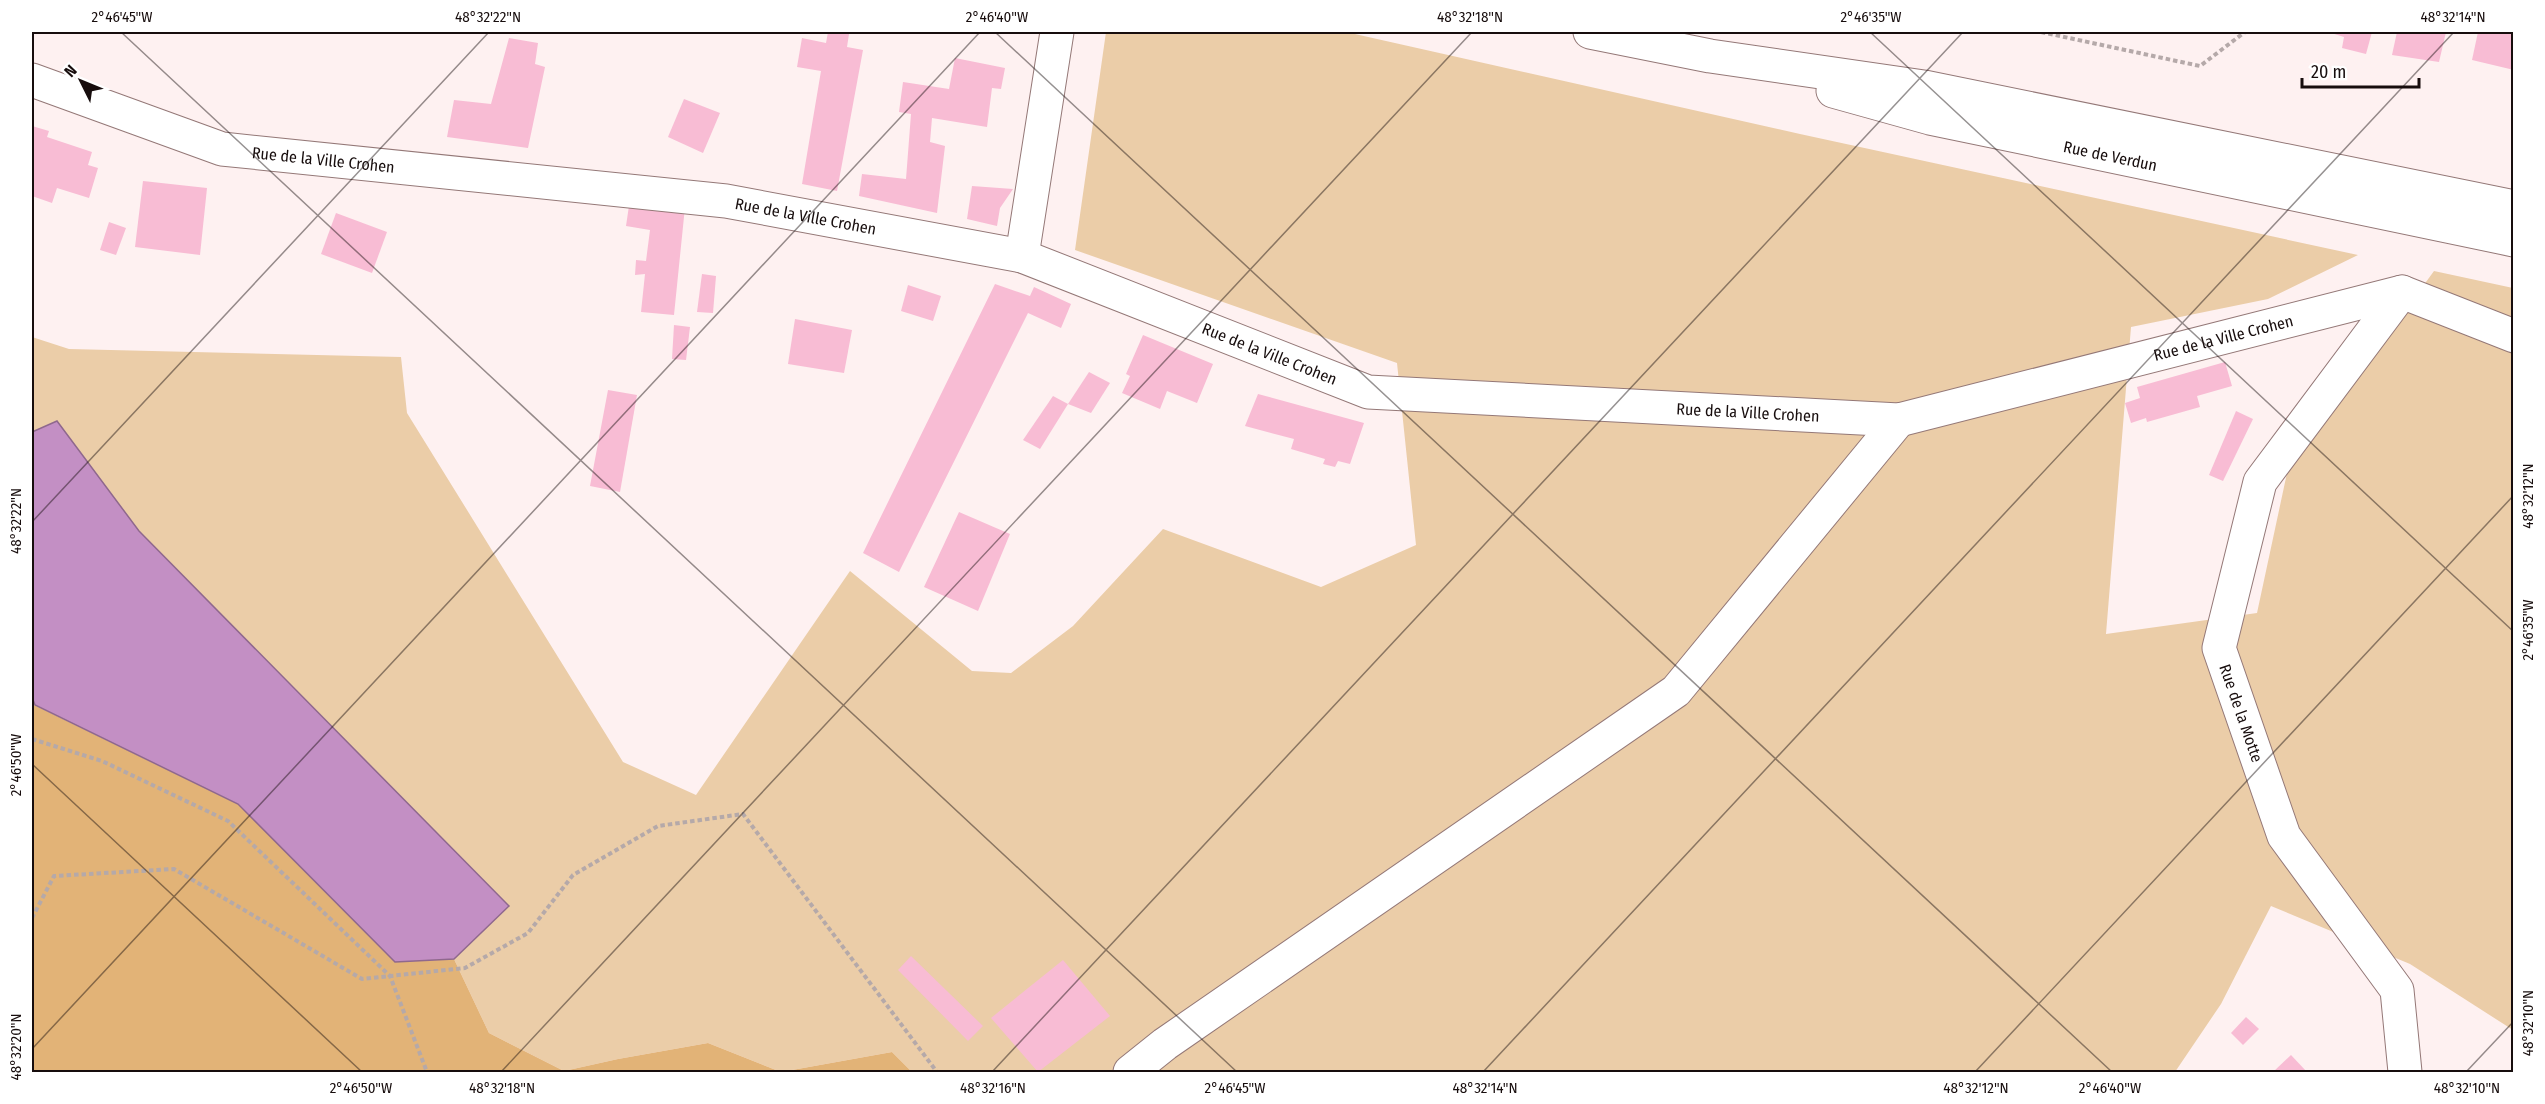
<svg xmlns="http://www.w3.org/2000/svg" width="2545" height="1104" font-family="'Fira Sans Condensed',sans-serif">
  <rect width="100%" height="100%" fill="#fef1f1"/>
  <path fill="#ebcda8" d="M 1106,32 L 1346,32 L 1800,134 L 2358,255 L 2268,299 L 2131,327 L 2106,634 L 2257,613 L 2287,473 L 2434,271 L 2513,288 L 2513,1030 L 2410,964 L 2271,906 L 2221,1004 L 2175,1072 L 912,1072 L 892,1052 L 781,1072 L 708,1043 L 618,1059 L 564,1071 L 489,1033 L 454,959 L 509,906 L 139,531 L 57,422 L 32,432 L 32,337 L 69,349 L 401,357 L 407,413 L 623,762 L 696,795 L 850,571 L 972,671 L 1011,673 L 1073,626 L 1163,529 L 1321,587 L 1416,545 L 1397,363 L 1075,250 Z"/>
  <path fill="#e2b377" d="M 32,704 L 238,804 L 395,961 L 454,959 L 489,1033 L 564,1071 L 618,1059 L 708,1043 L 781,1072 L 892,1052 L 912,1072 L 32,1072 Z"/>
  <path fill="#c38fc4" stroke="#8f688d" stroke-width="1.5" d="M 57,421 L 139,531 L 509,906 L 454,959 L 395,962 L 238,804 L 35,705 L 32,697 L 32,432 Z"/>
  <g fill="#f8bcd4">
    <path d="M 828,32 L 849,34 L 847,47 L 863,50 L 837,191 L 802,184 L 821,71 L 797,67 L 802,38 L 826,43 Z"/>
    <path d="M 2328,32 L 2372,32 L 2366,54 L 2342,48 L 2344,37 Z"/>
    <path d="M 2397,32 L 2446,32 L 2439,62 L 2392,55 Z"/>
    <path d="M 2478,32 L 2514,32 L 2514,70 L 2472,60 Z"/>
    <path d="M 509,38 L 538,43 L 535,64 L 545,67 L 528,148 L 447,137 L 454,100 L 491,104 Z"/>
    <path d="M 955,58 L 1005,68 L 1001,89 L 992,88 L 987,127 L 932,118 L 930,142 L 945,146 L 937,213 L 859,196 L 862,174 L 906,179 L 911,114 L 899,112 L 903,82 L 949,89 Z"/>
    <path d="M 684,99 L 720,113 L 703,153 L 668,137 Z"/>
    <path d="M 32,126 L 49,131 L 47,137 L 92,152 L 88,165 L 98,168 L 89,198 L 57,188 L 52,203 L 32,196 Z"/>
    <path d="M 143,181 L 207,188 L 200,255 L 135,247 Z"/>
    <path d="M 972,186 L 1013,189 L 1000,208 L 997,226 L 967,219 Z"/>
    <path d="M 630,199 L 685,207 L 674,315 L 641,312 L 645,274 L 635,275 L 636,260 L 646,261 L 650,230 L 626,226 Z"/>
    <path d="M 336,213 L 387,232 L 372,273 L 321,254 Z"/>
    <path d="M 109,222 L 126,228 L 116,255 L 100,250 Z"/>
    <path d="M 702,274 L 716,276 L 713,313 L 697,312 Z"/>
    <path d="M 995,284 L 1030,296 L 1034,287 L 1071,304 L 1061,328 L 1028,313 L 899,572 L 863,553 Z"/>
    <path d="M 908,285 L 941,296 L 933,321 L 901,311 Z"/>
    <path d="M 795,319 L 852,330 L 844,373 L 788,364 Z"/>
    <path d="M 674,325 L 690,327 L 686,360 L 672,359 Z"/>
    <path d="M 1143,335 L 1213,364 L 1197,403 L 1167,391 L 1160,409 L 1122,393 L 1130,376 L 1126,374 Z"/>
    <path d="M 2225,362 L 2232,386 L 2197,396 L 2200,407 L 2147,422 L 2146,418 L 2131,423 L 2125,403 L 2140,398 L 2137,387 Z"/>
    <path d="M 1089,372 L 1110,383 L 1091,413 L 1068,404 Z"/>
    <path d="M 608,390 L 637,395 L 620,492 L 590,486 Z"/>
    <path d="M 1258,394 L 1364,423 L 1350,464 L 1338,461 L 1335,467 L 1323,464 L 1325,459 L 1291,449 L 1294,439 L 1245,426 Z"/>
    <path d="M 1053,396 L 1068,404 L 1040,449 L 1023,440 Z"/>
    <path d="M 2236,411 L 2253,419 L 2223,481 L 2209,475 Z"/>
    <path d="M 959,512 L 1010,534 L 978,611 L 924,587 Z"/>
    <path d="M 911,956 L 983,1026 L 968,1041 L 898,970 Z"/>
    <path d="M 1063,960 L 1110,1016 L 1038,1072 L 991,1018 Z"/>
    <path d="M 2246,1017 L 2259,1029 L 2243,1045 L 2231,1033 Z"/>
    <path d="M 2291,1055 L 2307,1072 L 2273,1072 Z"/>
  </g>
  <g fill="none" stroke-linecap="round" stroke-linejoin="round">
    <defs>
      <g id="minor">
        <path id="s1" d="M 32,80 L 222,149 L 726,201 L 1022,256 L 1368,392 L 1899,420 L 2402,292 L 2514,336"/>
        <path d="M 1022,256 L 1057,32"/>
        <path id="s2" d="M 2402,292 L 2260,482 L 2219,648 L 2284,836 L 2397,990 L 2405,1072"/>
        <path d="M 1130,1072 L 1165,1044 L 1676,691 L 1899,420"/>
      </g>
      <g id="major">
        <path d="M 1590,32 L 1710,56 L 1924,87 L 2514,207"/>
        <path id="s3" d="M 1833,91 L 1930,118 L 2514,240"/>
      </g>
    </defs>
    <use href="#minor" stroke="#947877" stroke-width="35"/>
    <use href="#major" stroke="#947877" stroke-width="35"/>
    <g stroke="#b5a9a9" stroke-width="4" stroke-dasharray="4.5 3" stroke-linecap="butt">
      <path d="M 2041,32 L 2200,66 L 2245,32"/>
      <path d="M 32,739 L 102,761 L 228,821 L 390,976 L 427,1072"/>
      <path d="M 32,918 L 54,876 L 174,869 L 362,979 L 465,968 L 528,933 L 573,875 L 658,826 L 743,814 L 937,1072"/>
    </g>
    <use href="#minor" stroke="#fff" stroke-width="33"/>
    <use href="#major" stroke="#fff" stroke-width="33"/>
  </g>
  <path fill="none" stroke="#170d0d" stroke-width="1.5" stroke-opacity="0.45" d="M 121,32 L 1237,1072M 995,32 L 2112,1072M 1870,32 L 2514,632M 32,522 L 489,32M 32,764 L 362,1072M 32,1049 L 980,32M 501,1072 L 1472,32M 992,1072 L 1963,32M 1483,1072 L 2454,32M 1975,1072 L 2514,495M 2466,1072 L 2514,1021"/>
  <g text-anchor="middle" stroke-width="4.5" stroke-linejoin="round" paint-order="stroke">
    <g font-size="16" fill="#170d0d" stroke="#fff">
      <text dy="6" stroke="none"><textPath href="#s3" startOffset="285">Rue de Verdun</textPath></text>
      <text dy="6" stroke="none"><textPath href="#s1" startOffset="304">Rue de la Ville Crohen</textPath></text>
      <text dy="6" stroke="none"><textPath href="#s1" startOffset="790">Rue de la Ville Crohen</textPath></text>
      <text dy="6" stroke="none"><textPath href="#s1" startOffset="2248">Rue de la Ville Crohen</textPath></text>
      <text dy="6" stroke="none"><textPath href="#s1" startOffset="1276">Rue de la Ville Crohen</textPath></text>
      <text dy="6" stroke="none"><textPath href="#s1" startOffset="1762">Rue de la Ville Crohen</textPath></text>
      <text dy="6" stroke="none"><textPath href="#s2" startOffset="477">Rue de la Motte</textPath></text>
    </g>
  </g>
  <rect width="2545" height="1104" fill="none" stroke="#ffffff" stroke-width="66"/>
  <g transform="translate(81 81) rotate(313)" stroke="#ffffff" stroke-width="4.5" paint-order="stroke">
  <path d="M0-4.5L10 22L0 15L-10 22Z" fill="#170d0d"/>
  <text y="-9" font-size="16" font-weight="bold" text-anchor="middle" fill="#170d0d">N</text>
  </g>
  <path d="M2302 78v9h117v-9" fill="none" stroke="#170d0d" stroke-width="3"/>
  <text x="2311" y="78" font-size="18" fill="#170d0d" stroke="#ffffff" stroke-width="4.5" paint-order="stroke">20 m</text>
  <rect x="33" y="33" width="2479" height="1038" fill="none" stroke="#170d0d" stroke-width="2"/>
  <g font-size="15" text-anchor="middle" fill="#170d0d">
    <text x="122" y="22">2°46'45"W</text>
    <text x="488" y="22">48°32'22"N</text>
    <text x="997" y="22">2°46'40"W</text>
    <text x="1470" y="22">48°32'18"N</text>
    <text x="1871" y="22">2°46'35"W</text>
    <text x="2453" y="22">48°32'14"N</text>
    <text transform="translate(2528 496) rotate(-90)" y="5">48°32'12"N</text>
    <text transform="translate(16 521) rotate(-90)" y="5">48°32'22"N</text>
    <text transform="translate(2528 630) rotate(-90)" y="5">2°46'35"W</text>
    <text transform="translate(16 765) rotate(-90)" y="5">2°46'50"W</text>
    <text transform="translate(2528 1023) rotate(-90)" y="5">48°32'10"N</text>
    <text transform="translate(16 1047) rotate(-90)" y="5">48°32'20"N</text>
    <text x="361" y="1093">2°46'50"W</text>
    <text x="502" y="1093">48°32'18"N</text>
    <text x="993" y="1093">48°32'16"N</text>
    <text x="1235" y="1093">2°46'45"W</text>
    <text x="1485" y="1093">48°32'14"N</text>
    <text x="1976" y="1093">48°32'12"N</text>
    <text x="2110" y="1093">2°46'40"W</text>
    <text x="2467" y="1093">48°32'10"N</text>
  </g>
</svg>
